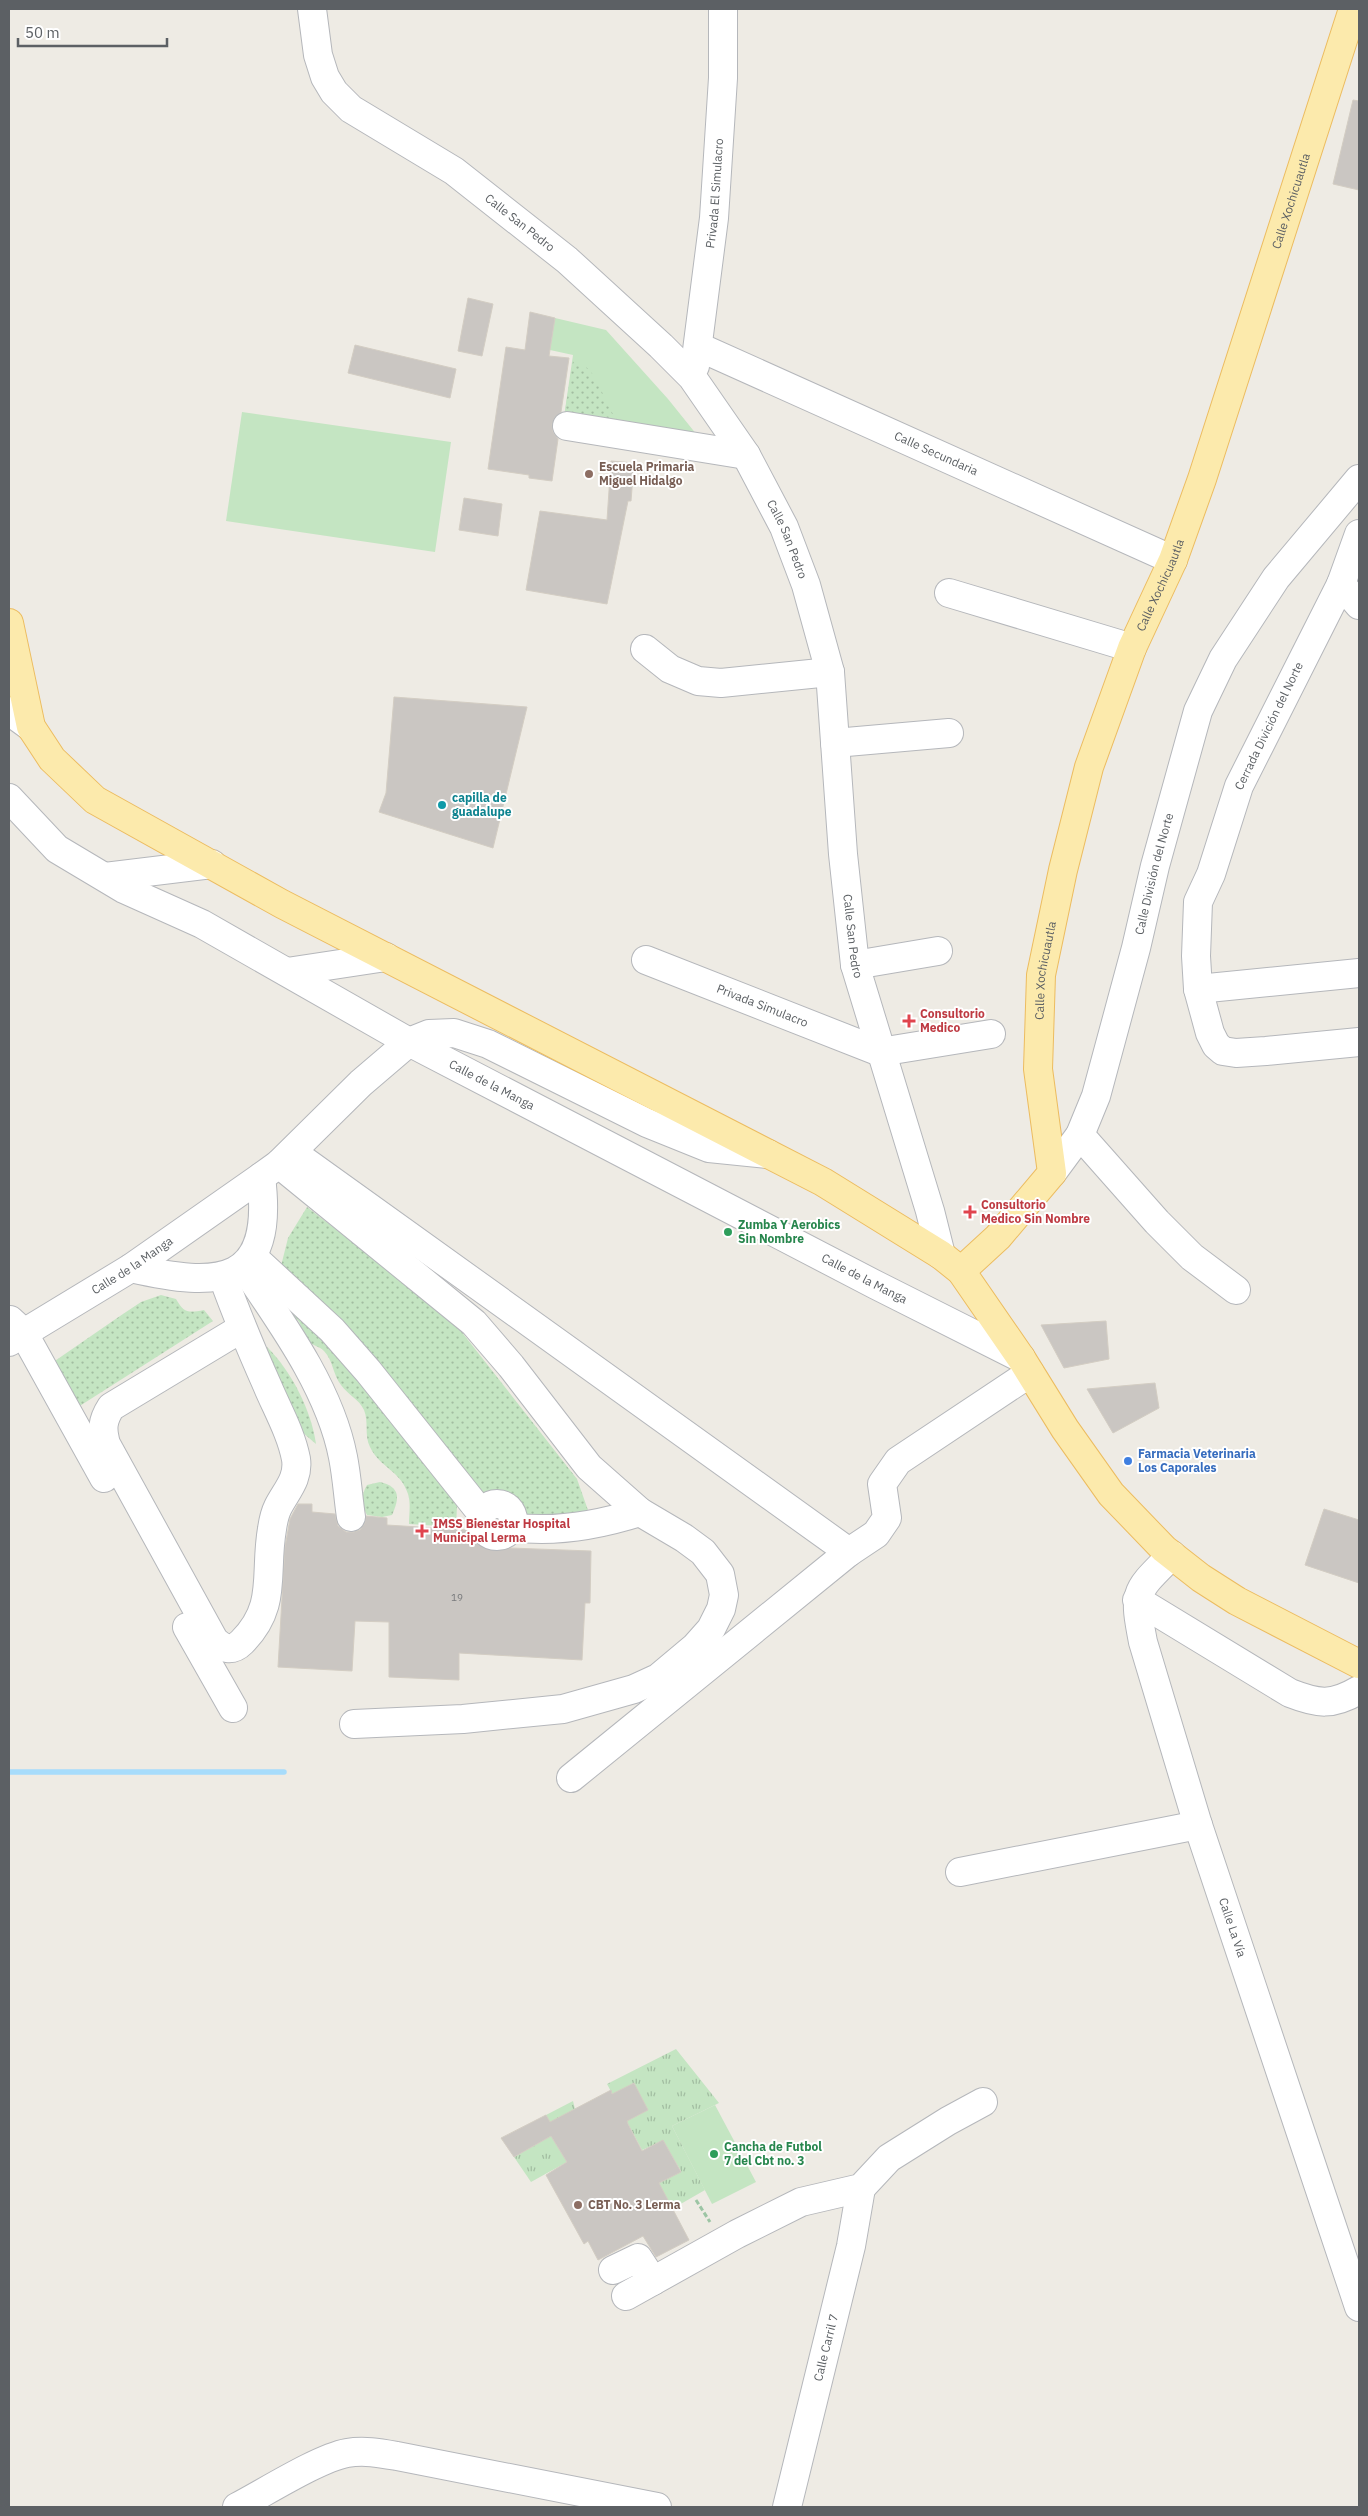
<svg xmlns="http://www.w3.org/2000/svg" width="1368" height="2516" font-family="'IBM Plex Sans',sans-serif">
  <defs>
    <pattern id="park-tufts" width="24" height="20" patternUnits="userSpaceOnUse" patternTransform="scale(1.25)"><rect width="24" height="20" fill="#c4e5c2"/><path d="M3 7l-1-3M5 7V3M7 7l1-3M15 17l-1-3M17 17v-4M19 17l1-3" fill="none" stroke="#a2bda1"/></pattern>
    <pattern id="garden-dots" width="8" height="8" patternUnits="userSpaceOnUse" patternTransform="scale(1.25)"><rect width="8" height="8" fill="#c4e5c2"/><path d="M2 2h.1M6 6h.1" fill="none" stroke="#a2bda1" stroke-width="1.8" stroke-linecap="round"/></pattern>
  </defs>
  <rect width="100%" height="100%" fill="#eeebe4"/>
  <g fill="#c4e5c2">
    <path d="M 555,318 L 606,330 L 668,399 L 701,440 L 564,417 L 573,355 L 550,350 Z"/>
    <path d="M 242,412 L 451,442 L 435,552 L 226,521 Z"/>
    <path d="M 715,2105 L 756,2182 L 712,2204 L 672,2126 Z"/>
  </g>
  <g fill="url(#park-tufts)">
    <path d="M 676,2049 L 719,2103 L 672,2126 L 705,2190 L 672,2209 L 658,2183 L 681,2171 L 663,2141 L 642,2150 L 607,2084 Z"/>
    <path d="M 573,2101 L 575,2109 L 556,2133 L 546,2115 Z"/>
    <path d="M 551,2136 L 567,2162 L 531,2182 L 514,2157 Z"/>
  </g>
  <g fill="url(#garden-dots)">
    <path d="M 573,361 C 600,366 601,402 617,419 L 616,425 L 564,417 Z"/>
    <path d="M 307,1207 L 419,1294 L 457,1326 L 577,1479 L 589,1513 L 523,1517 C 512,1495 498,1491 475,1493 L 279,1274 L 288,1238 Z"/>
    <path d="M 280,1294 L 335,1351 L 416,1449 L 457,1506 L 456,1527 L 409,1524 C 409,1514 411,1503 408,1494 C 401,1471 379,1467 370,1447 C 364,1435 369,1422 364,1410 C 359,1399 348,1395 341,1385 C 333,1375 333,1360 324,1351 C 319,1346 313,1346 308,1341 C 298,1331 305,1320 290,1316 Z"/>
    <path d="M 161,1295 L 176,1299 C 184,1313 188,1313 204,1310 L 213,1321 L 75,1409 L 49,1365 L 120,1316 L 141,1302 Z"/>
    <path d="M 267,1347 C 292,1372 311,1410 316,1444 L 302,1432 L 270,1361 Z"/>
    <path d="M 380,1482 C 400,1487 400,1497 392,1515 L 382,1517 L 367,1515 C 361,1504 361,1495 367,1485 Z"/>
  </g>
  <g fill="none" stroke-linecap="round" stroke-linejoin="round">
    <path stroke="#a7dcfb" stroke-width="5.5" d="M 9,1772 L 284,1772"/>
  </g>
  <g fill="#cac6c2" stroke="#d3cdc3">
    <path d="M 1353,100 L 1359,101 L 1359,190 L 1333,184 Z"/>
    <path d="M 468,298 L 493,304 L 482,356 L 458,351 Z"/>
    <path d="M 530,312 L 555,318 L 549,356 L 569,358 L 561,412 L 555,417 L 552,424 L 553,432 L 558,439 L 552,481 L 529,478 L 529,475 L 488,469 L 506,347 L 525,350 Z"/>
    <path d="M 355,345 L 456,369 L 450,398 L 348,373 Z"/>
    <path d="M 611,461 L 634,463 L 631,501 L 628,501 L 607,604 L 526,590 L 540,511 L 607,520 Z"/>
    <path d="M 464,498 L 502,504 L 498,536 L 459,530 Z"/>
    <path d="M 394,697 L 527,707 L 493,848 L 379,812 L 386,793 Z"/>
    <path d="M 1106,1321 L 1109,1359 L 1064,1368 L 1041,1325 Z"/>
    <path d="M 1155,1383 L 1159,1408 L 1113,1433 L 1087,1389 Z"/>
    <path d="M 298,1504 L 312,1504 L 312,1512 L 335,1514 L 338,1526 L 346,1532 L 354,1532 L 360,1530 L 365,1523 L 366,1516 L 387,1518 L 387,1525 L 483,1531 L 484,1547 L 591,1551 L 590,1603 L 585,1603 L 582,1660 L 459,1653 L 459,1680 L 389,1677 L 389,1622 L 355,1621 L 352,1671 L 278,1667 L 285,1547 L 290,1519 Z"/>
    <path d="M 1324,1509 L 1359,1520 L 1359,1583 L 1305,1565 Z"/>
    <path d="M 634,2083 L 648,2110 L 627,2121 L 628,2124 L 642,2151 L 663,2140 L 681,2172 L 659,2183 L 689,2240 L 656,2257 L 643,2236 L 598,2260 L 588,2241 L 584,2244 L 546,2175 L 567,2162 L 551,2136 L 514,2157 L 501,2138 L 546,2115 L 550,2122 L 611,2090 L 612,2094 Z"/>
  </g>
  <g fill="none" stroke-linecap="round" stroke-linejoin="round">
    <defs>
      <g id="minor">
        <path id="s1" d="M 312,9 L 318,55 L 325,77 L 334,92 L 351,109 L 454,171 L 567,260 L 661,346 L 692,377 L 746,455 L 784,527 L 806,585 L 830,672 L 843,854 L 855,965 L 930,1211 L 941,1255"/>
        <path id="s2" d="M 699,347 L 1173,560"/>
        <path id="s3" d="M 695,366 L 714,218 L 723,78 L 723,9"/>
        <path d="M 567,426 L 746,455"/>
        <path d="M 1359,534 L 1341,584 L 1239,786 L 1211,874 L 1198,902 L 1196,956 L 1198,989 L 1210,1033 L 1216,1045 L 1223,1051 L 1236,1053 L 1266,1051 L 1359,1042"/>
        <path d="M 1341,584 L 1359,605"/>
        <path d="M 949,593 L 1132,648"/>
        <path d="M 645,649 L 670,669 L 698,681 L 721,683 L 830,672"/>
        <path d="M 9,711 L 31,727"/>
        <path d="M 835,743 L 949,733"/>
        <path id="s4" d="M 9,798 L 57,849 L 124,889 L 202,924 L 409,1042 L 876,1285 L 1021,1358"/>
        <path d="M 105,877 L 212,864"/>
        <path id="s5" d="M 646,960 L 880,1052 L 991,1034"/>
        <path d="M 855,965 L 938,951"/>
        <path d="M 287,972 L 386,957"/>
        <path d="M 1198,989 L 1359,973"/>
        <path d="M 1080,1135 L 1157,1222 L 1192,1257 L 1236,1290"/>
        <path d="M 292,1152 L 849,1552"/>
        <path d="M 279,1164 L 474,1323 L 511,1366 L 589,1467 L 640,1512 L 684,1538 L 703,1552 L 720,1574 L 724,1595 L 721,1609 L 711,1629 L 695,1647 L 658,1678 L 634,1689 L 563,1709 L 463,1719 L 354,1724"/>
        <path id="s6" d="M 1052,1173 L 1080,1135 L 1096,1096 L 1136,948 L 1155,866 L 1198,711 L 1223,659 L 1276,578 L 1359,479"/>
        <path d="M 253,1257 L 332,1330 L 368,1371 L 482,1514"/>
        <path d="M 243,1266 C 281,1322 330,1389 343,1457 C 347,1477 348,1497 351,1517"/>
        <path d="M 131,1268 C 219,1288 275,1287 261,1177"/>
        <path d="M 223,1277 C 236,1313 251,1349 267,1385 C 277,1409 291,1433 296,1459 C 299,1479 286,1491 278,1507 C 275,1513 273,1522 272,1529 C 264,1574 278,1606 242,1642 C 232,1652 223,1649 214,1640 L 106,1444 C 102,1429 102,1421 111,1407 L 242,1328"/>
        <path d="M 10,1320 L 23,1332 L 104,1478"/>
        <path id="s7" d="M 9,1342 L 131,1268 L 261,1177 L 279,1164 L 361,1083 L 409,1042 L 429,1034 L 454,1033 L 488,1044 L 647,1123 L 709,1148 L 768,1154"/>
        <circle cx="497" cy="1520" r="16"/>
        <path d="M 512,1527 C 554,1533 599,1525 640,1512"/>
        <path id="s8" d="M 1172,1555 C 1135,1592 1133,1590 1143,1642 L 1198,1825 L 1359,2307"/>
        <path d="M 1137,1600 L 1290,1693 C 1318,1704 1332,1706 1359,1690"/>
        <path d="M 187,1627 L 233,1708"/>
        <path d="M 571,1778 L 849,1552 L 876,1534 L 887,1518 L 882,1484 L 898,1461 L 1030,1373"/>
        <path d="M 960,1872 L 1198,1825"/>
        <path d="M 613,2270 L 638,2258 L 653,2281"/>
        <path d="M 626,2296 L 737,2234 L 801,2202 L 861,2188 L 889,2158 L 948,2121 L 983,2102"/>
        <path d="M 237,2507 C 264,2493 319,2458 347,2453 C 364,2450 380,2453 397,2456 L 657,2507"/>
        <path id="s9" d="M 787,2507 L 851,2246 L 861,2188"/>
      </g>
      <g id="major">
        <path d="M 9,623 L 31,727 L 52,759 L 95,800 L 282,904 L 823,1182 L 941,1255 L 961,1271 L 1021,1358 L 1065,1429 L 1111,1494 L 1164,1549 L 1201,1578 L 1237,1601 L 1359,1664"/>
        <path id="s10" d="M 961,1271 L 998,1237 L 1052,1173 L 1038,1069 L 1041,975 L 1063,870 L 1089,767 L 1132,648 L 1173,560 L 1202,479 L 1353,9"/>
      </g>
    </defs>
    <use href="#minor" stroke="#b5b7bb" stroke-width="30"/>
    <use href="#major" stroke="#ecbc60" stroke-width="30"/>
    <path stroke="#9cc5a4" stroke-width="3" stroke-dasharray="5 2.5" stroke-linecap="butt" d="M 696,2200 L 710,2222"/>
    <use href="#minor" stroke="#fff" stroke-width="28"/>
    <use href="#major" stroke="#fceaac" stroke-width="28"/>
  </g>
  <g fill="#8d6e63" stroke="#fff" stroke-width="2">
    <circle cx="589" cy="474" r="5"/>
    <circle cx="578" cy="2205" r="5"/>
  </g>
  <circle fill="#0f9aa8" stroke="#fff" stroke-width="2" cx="442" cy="805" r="5"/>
  <g fill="#e0444e" stroke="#fff" stroke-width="2">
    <path d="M906.5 1013.5h5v5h5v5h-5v5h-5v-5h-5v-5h5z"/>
    <path d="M967.5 1204.5h5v5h5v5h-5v5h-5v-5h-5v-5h5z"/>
    <path d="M419.5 1523.5h5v5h5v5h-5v5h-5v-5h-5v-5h5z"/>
  </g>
  <g fill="#2e9e5b" stroke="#fff" stroke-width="2">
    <circle cx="728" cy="1232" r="5"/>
    <circle cx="714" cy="2154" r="5"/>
  </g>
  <circle fill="#3f7fe0" stroke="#fff" stroke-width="2" cx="1128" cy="1461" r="5"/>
  <g text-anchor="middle" stroke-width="4" stroke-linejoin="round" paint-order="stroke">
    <g font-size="10" fill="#787a7c">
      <text x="457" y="1601">19</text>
    </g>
    <g font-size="12" fill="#5c6064" stroke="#fff">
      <text dy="4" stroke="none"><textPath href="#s3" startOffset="174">Privada El Simulacro</textPath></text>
      <text dy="4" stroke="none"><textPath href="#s10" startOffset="1148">Calle Xochicuautla</textPath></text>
      <text dy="4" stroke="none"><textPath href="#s1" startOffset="315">Calle San Pedro</textPath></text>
      <text dy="4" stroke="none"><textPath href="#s2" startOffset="260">Calle Secundaria</textPath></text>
      <text dy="4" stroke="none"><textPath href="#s1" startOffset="735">Calle San Pedro</textPath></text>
      <text dy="4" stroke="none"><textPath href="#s10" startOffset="742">Calle Xochicuautla</textPath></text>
      <text transform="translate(1269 726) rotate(-64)" y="4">Cerrada Divición del Norte</text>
      <text dy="4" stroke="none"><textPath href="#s6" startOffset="319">Calle División del Norte</textPath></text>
      <text dy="4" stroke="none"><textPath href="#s1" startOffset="1140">Calle San Pedro</textPath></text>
      <text dy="4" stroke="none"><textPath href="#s10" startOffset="338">Calle Xochicuautla</textPath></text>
      <text dy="4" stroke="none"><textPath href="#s5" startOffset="125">Privada Simulacro</textPath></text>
      <text dy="4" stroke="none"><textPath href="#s4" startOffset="565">Calle de la Manga</textPath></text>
      <text dy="4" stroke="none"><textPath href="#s7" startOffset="145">Calle de la Manga</textPath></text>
      <text dy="4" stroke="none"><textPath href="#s4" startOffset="985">Calle de la Manga</textPath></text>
      <text dy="4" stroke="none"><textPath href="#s8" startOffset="399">Calle La Vía</textPath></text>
      <text dy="4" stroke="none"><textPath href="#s9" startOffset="164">Calle Carril 7</textPath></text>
    </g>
    <g font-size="12" font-weight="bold" fill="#785e54" stroke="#fff" text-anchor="start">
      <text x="599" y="471">Escuela Primaria<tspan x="599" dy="14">Miguel Hidalgo</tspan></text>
      <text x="588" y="2209">CBT No. 3 Lerma</text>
    </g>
    <g font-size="12" font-weight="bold" fill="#0d838f" stroke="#fff" text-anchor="start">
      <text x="452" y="802">capilla de<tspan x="452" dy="14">guadalupe</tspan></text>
    </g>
    <g font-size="12" font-weight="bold" fill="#be3a42" stroke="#fff" text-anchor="start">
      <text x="920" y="1018">Consultorio<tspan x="920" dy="14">Medico</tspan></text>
      <text x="981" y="1209">Consultorio<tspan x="981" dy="14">Medico Sin Nombre</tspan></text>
      <text x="433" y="1528">IMSS Bienestar Hospital<tspan x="433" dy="14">Municipal Lerma</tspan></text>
    </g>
    <g font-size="12" font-weight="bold" fill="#27864d" stroke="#fff" text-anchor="start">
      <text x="738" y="1229">Zumba Y Aerobics<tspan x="738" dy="14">Sin Nombre</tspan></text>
      <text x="724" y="2151">Cancha de Futbol<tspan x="724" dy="14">7 del Cbt no. 3</tspan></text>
    </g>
    <g font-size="12" font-weight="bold" fill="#366cbe" stroke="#fff" text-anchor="start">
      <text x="1138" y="1458">Farmacia Veterinaria<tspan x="1138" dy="14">Los Caporales</tspan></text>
    </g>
  </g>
  <rect width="1368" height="2516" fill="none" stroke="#5c6064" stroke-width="20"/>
  <path d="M18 38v8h149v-8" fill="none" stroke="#5c6064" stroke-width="2.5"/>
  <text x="25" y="38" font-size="15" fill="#5c6064" stroke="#ffffff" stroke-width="4" paint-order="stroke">50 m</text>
</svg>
